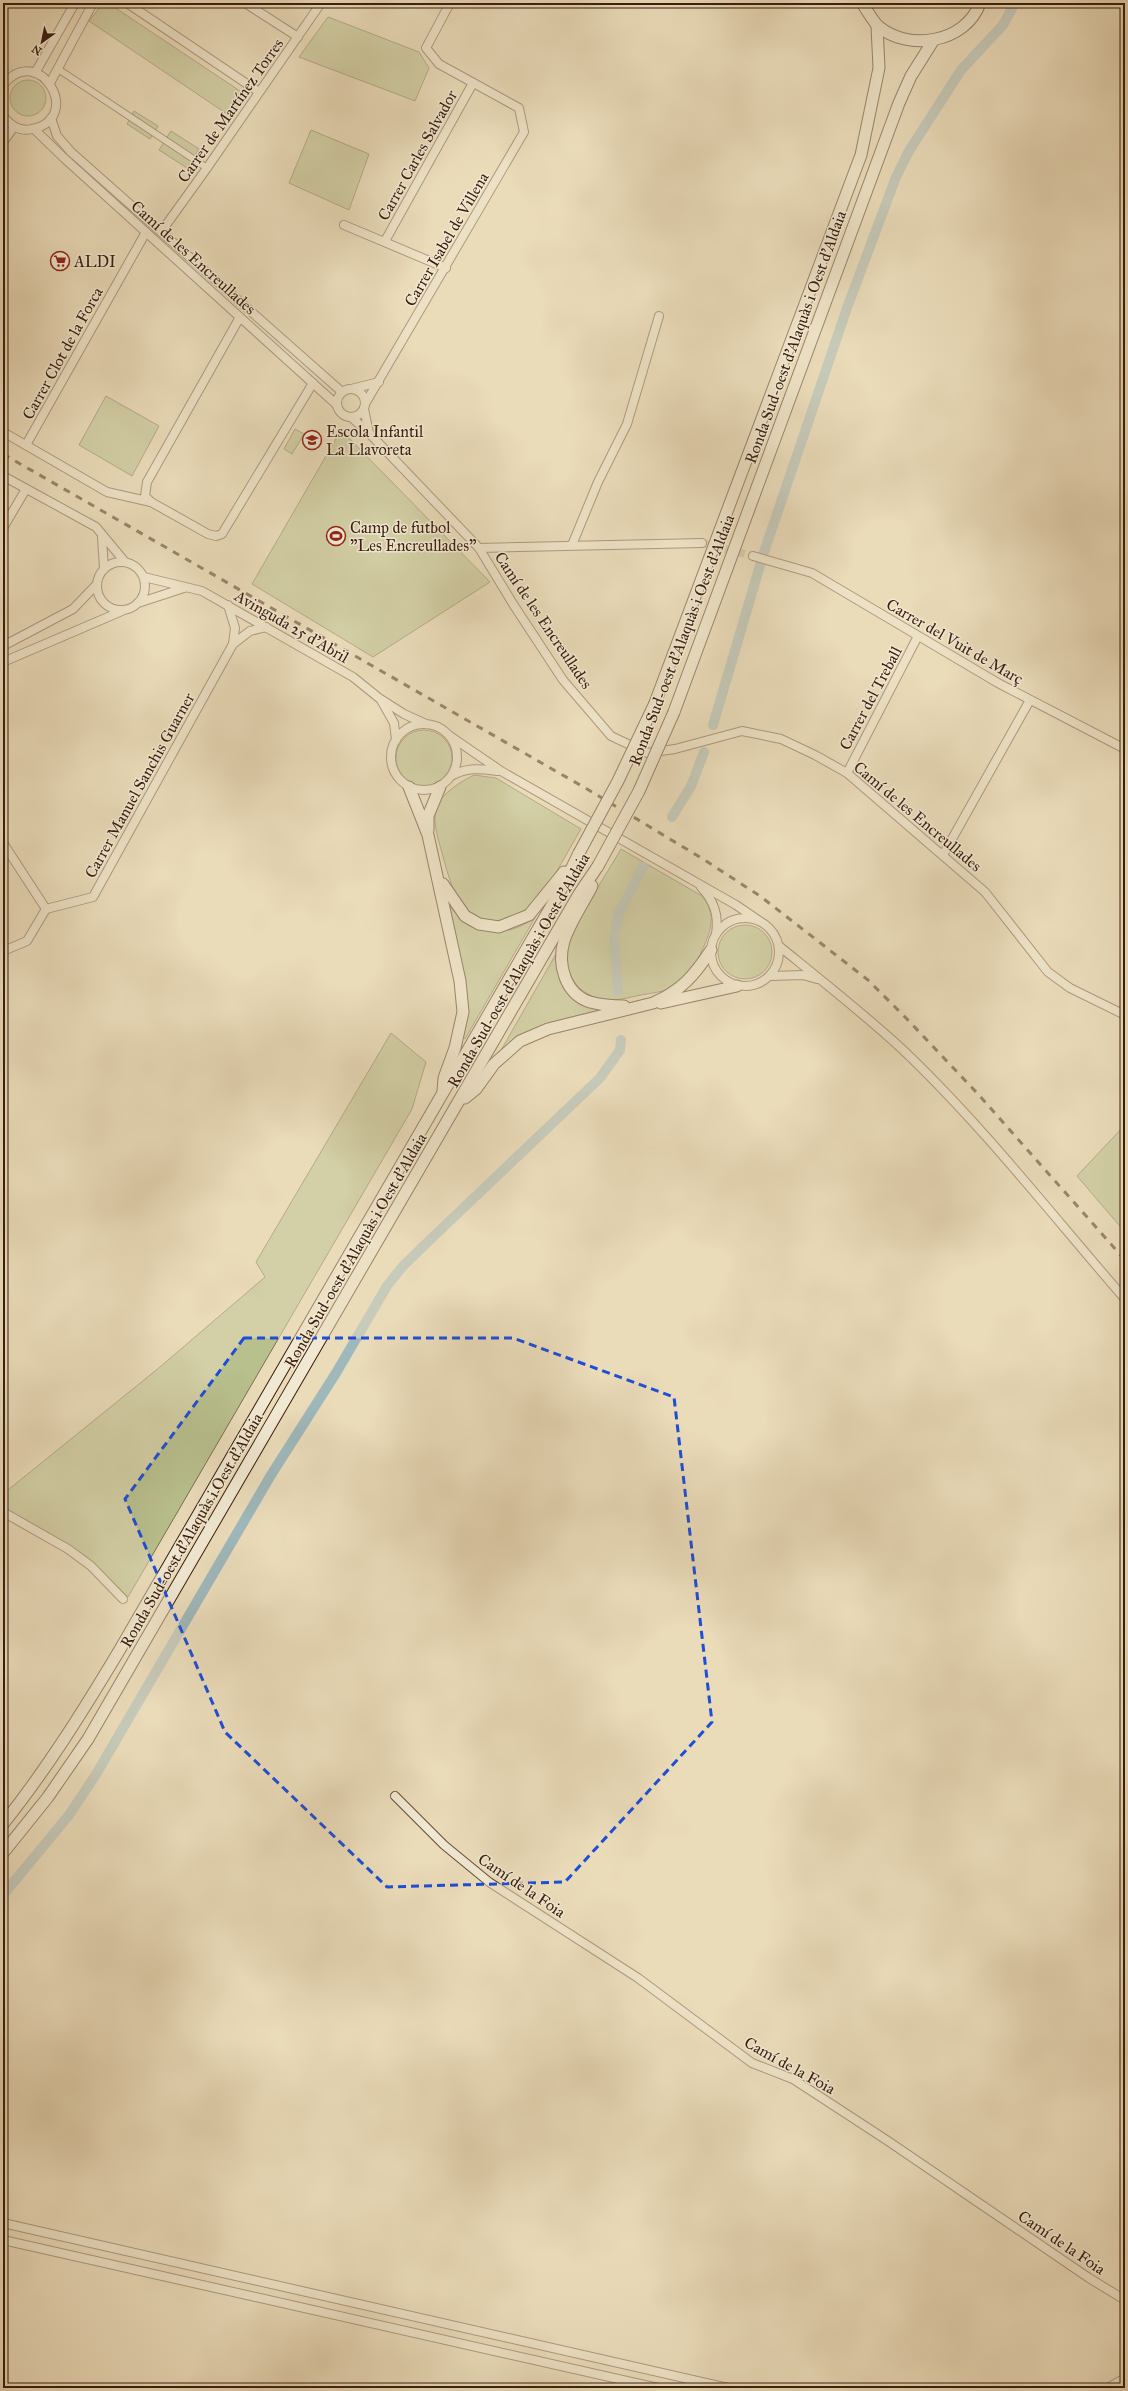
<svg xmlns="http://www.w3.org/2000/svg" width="1128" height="2391" font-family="'IM FELL Great Primer',serif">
  <rect width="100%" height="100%" fill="#eadbb9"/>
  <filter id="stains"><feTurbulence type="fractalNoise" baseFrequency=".005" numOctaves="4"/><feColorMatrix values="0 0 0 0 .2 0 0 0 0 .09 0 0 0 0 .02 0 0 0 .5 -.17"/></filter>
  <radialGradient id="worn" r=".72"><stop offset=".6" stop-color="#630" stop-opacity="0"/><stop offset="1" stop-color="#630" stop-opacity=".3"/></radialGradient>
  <g fill="#b8c08e" stroke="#796e4d">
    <path d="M 103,3 L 108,3 L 246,95 L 230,116 L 89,21 Z"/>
    <path d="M 328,17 L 419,52 L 429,68 L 415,101 L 299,57 Z"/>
    <circle cx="28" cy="98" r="18"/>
    <path d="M 134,111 L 158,126 L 150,139 L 127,124 Z"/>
    <path d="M 311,130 L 369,154 L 349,210 L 289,183 Z"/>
    <path d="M 171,131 L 199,149 L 187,168 L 159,150 Z"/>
    <path d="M 106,396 L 159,426 L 132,476 L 79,445 Z"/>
    <path d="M 295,429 L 304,434 L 292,454 L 284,449 Z"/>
    <path d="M 341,430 L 490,582 L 373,657 L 252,584 Z"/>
    <circle cx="424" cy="758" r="28"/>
    <path d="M 474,775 L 496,778 L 581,829 C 566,854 553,882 533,903 C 526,911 518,914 508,918 C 467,933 452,891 444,860 C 440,844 431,822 437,806 C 442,793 462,781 474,775 Z"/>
    <path d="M 621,849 L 702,896 C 714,911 713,924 706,941 C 700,957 689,978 673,987 C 664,992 652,993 641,995 C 631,997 621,1000 611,1000 C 584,1000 563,978 567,951 C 570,928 608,872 621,849 Z"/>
    <path d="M 449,905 C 471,936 508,940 536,916 L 465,1039 L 463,1038 L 466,1013 L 447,906 Z"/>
    <circle cx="745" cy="952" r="27"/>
    <path d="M 556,954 L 558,970 L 601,1010 C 561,1019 533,1026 500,1052 Z"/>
    <path d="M 391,1033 L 426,1062 L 412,1109 L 128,1597 C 86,1557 56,1535 3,1509 L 3,1494 L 160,1367 L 265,1277 L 256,1262 Z"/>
    <path d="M 1125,1125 L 1125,1232 L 1077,1176 Z"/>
  </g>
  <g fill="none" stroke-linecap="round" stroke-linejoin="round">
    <g stroke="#9eb8bb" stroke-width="10">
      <path d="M 713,725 L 764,552 L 847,308 L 896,177 L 909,151 L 961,70 L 1003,25 L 1015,3"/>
      <path d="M 672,817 L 691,786 L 704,752"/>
      <path d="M 618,991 L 614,937 L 619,913 L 643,867"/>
      <path d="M 3,1895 L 69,1815 L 95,1776 L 271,1475 L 336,1373 L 387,1286 L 403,1266 L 436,1234 L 600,1078 L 620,1050 L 621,1040"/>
    </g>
    <path stroke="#c7b596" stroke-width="8" stroke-dasharray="8 4" stroke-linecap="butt" d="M 702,543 L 753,556"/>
    <defs>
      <path id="pedestrian" d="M 58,69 L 207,168"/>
      <g id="minor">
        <path d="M 127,3 L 259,92"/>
        <path d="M 245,3 L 298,37"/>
        <path d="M 35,73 L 75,3"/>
        <path d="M 50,83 L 93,3"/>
        <path d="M 3,85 C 39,40 85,119 32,129 C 20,132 10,125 3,116"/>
        <path d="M 51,118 L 57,136 L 71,152 L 342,392"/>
        <path d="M 34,129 L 64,158 L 337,405"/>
        <path d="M 3,142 L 14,127"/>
        <path d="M 344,225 L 446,268"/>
        <path d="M 161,232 L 207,168 L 321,3"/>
        <path d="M 385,241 L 473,83"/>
        <path d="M 240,317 L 147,482 L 145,496 L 151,502 L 208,534 L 216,536 L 222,534 L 313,383"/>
        <circle cx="351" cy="403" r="14"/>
        <path d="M 351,389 L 379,382"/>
        <path d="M 365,404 L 524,132 L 519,108 L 439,64 L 426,48 L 450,3"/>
        <path d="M 364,409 L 369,433"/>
        <path d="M 351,417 L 369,433 L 479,548 L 513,604 L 563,680 L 611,736 L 647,753 L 675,749 L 742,731 L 781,739 L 815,755 L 847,773 L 985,892 L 1048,972 L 1070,988 L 1125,1015"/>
        <path d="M 3,432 L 107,492 L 151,502"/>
        <path d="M 26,445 L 146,232"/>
        <path d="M 3,476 L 96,527 L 125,562"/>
        <path d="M 3,528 L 26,489"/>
        <path d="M 102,537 L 104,569"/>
        <path d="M 572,545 L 598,482 L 627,424 L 659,316"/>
        <path d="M 479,548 L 702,543"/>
        <path d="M 753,556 L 812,573 L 998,683 L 1125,749"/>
        <circle cx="121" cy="586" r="24"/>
        <path d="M 144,577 L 202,591 L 353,677 L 379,698 L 404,714 L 426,724"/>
        <path d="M 138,603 L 184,588"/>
        <path d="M 228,605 L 235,628 L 233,644"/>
        <path d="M 3,646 L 73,609 L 97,584"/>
        <path d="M 3,662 L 122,611"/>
        <path d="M 381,700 L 394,723 L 396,740"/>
        <circle cx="424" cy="757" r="33"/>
        <path d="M 450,736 L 501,771 L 736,905 L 758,920"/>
        <path d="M 847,773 L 918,636"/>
        <path d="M 453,775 C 469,767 481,769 498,771"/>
        <path d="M 3,843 L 46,909"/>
        <path d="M 943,855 L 1030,700"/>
        <path d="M 701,887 C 714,901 719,915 716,934"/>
        <path d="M 46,909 L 93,897 L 233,644 L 250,631 L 266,627"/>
        <circle cx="745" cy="952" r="34"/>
        <path d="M 779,946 C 821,980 863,1013 902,1049 C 983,1126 1052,1215 1125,1299"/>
        <path d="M 3,951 L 27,941 L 46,909"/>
        <path d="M 771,976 L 803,975 L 817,979"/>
        <path d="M 3,1512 L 68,1549 L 91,1566 L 123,1599"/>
        <path d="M 395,1796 L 444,1845 L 489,1882 L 638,1978 L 752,2063 L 793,2079 L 888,2141 L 1089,2278 L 1125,2300"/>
        <path d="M 3,2223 L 728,2388"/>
        <path d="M 3,2240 L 658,2388"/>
        <path d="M 1108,2388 L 1125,2378"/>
      </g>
      <g id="secondary">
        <path d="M 862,3 C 867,10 872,20 878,26 C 908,52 966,43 980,3"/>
        <path d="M 655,703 L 861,155 L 879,68 L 877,26"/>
        <path d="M 674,712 L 899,103 L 911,76 L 933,41"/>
        <path d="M 409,787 L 428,835 L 460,981 L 463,1012 L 455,1048 L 444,1078 L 443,1091"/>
        <path d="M 428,830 L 428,816 L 440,787"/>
        <path d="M 443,884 L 465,916 L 479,924 L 499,927 L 529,915 L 564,872"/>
        <path d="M 592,886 C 583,904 570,922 564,941 C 557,964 565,994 590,1002 C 601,1005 613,1006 624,1006"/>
        <path d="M 661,1003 L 737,986"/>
        <path d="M 465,1098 L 476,1089 L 494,1064 L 520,1041 L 548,1029 L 653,1003 C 682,990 694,976 711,950"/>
        <path d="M 3,1824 C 47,1769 83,1711 119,1651 L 563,886 L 579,853"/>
        <path d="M 3,1853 L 48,1797 L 88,1739 L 579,894 L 598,866"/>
      </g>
    </defs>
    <use href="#pedestrian" stroke="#664c37" stroke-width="8"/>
    <use href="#minor" stroke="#664c37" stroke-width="10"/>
    <use href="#secondary" stroke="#3a1d0c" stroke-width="13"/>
    <use href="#pedestrian" stroke="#f1e8d2" stroke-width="6"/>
    <use href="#minor" stroke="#f1e8d2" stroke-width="8"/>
    <use href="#secondary" stroke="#f1e8d2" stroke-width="11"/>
    <path stroke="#3a1d0c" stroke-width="3" stroke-dasharray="7 7" stroke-linecap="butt" d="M 3,454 L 587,789 L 703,859 L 760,896 L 868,980 L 906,1018 L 978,1094 L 1125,1260"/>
    <defs>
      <g id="secondary-bridge">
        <path d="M 579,853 L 618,781 L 655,703"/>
        <path d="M 598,866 L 639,791 L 674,712"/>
      </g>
    </defs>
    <use href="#secondary-bridge" stroke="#3a1d0c" stroke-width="13" stroke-linecap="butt"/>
    <use href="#secondary-bridge" stroke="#f1e8d2" stroke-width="11"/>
  </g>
  <path d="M0 0H1128V2391H0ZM 244,1338 L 513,1338 L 674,1397 L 712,1722 L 565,1882 L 387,1887 L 225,1732 L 125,1499 Z" fill="#eadbb9" fill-opacity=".55" fill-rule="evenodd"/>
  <path fill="none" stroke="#1d4ed8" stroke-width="3" stroke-dasharray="8 5" stroke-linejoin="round" d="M 244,1338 L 513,1338 L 674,1397 L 712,1722 L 565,1882 L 387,1887 L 225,1732 L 125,1499 Z"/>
  <defs>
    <symbol id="supermarket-ring" viewBox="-11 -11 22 22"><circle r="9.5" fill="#f1e8d2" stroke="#8f2418" stroke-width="1.5"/><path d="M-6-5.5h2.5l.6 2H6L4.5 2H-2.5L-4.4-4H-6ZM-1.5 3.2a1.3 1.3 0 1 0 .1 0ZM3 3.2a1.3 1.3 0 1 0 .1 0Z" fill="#8f2418"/></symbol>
    <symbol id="school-ring" viewBox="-11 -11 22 22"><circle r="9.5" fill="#f1e8d2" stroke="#8f2418" stroke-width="1.5"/><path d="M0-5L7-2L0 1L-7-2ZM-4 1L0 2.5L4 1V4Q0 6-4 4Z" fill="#8f2418"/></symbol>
    <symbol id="stadium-ring" viewBox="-11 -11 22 22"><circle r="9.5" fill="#f1e8d2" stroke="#8f2418" stroke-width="1.5"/><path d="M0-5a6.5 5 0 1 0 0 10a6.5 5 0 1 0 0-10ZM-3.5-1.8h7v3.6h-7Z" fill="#8f2418"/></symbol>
  </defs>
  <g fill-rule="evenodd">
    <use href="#supermarket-ring" x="49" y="250" width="22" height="22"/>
    <use href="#school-ring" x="301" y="429" width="22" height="22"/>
    <use href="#stadium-ring" x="325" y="525" width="22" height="22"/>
  </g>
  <g text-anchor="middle" stroke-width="3" stroke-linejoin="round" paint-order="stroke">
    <g font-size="16" fill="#3a1d0c" stroke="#f1e8d2">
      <text transform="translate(230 110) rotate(-55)" y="6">Carrer de Martínez Torres</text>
      <text transform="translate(417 155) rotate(-61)" y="6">Carrer Carles Salvador</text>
      <text transform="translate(446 239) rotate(-60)" y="6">Carrer Isabel de Villena</text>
      <text transform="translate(194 257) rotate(42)" y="6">Camí de les Encreullades</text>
      <text transform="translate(795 337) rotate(-70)" y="6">Ronda Sud-oest d'Alaquàs i Oest d'Aldaia</text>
      <text transform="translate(62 353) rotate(-61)" y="6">Carrer Clot de la Forca</text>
      <text transform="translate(544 620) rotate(56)" y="6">Camí de les Encreullades</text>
      <text transform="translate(292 626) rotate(30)" y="6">Avinguda 25 d'Abril</text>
      <text transform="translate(681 640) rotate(-69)" y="6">Ronda Sud-oest d'Alaquàs i Oest d'Aldaia</text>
      <text transform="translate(955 641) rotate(30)" y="6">Carrer del Vuit de Març</text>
      <text transform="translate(870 698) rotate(-62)" y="6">Carrer del Treball</text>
      <text transform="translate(139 785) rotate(-61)" y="6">Carrer Manuel Sanchis Guarner</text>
      <text transform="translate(918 816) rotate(40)" y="6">Camí de les Encreullades</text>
      <text transform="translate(518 970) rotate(-60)" y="6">Ronda Sud-oest d'Alaquàs i Oest d'Aldaia</text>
      <text transform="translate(355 1250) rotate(-60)" y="6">Ronda Sud-oest d'Alaquàs i Oest d'Aldaia</text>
      <text transform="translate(191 1530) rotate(-60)" y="6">Ronda Sud-oest d'Alaquàs i Oest d'Aldaia</text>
      <text transform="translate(522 1885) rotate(34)" y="6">Camí de la Foia</text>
      <text transform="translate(790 2065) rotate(29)" y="6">Camí de la Foia</text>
      <text transform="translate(1062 2242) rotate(34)" y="6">Camí de la Foia</text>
    </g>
    <g font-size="16" fill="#3a1d0c" stroke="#f1e8d2" text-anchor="start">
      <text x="74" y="267">ALDI</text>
      <text x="326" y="437">Escola Infantil<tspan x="326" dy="18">La Llavoreta</tspan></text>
      <text x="350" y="533">Camp de futbol<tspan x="350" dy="18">"Les Encreullades"</tspan></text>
    </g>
  </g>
  <rect width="1128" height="2391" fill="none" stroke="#eadbb9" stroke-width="16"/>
  <rect x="4" y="4" width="1120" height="2383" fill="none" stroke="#3a1d0c" stroke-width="2"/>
  <rect x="8" y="8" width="1112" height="2375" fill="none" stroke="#3a1d0c"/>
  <g transform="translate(42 42) rotate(213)" stroke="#f1e8d2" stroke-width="3" paint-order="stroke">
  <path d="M0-3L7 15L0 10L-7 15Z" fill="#3a1d0c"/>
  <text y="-6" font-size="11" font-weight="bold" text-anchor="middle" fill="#3a1d0c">N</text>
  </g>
  <rect width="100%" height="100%" filter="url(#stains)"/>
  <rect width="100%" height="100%" fill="url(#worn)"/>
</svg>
